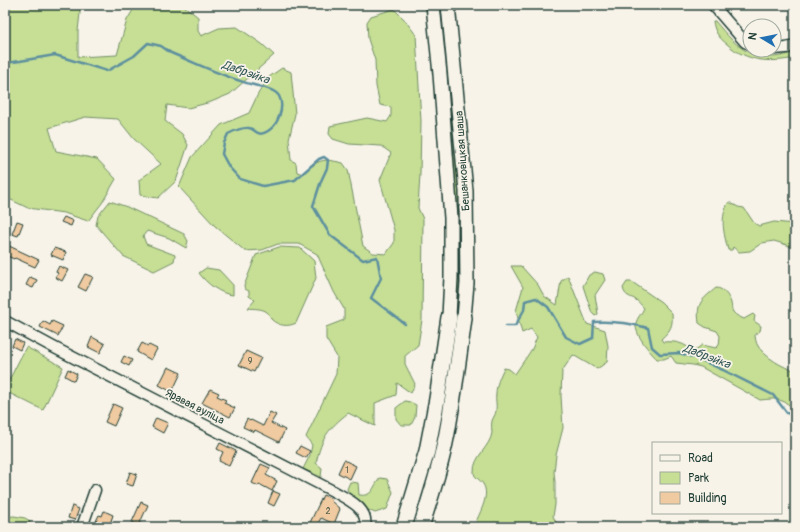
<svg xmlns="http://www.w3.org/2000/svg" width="800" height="532" font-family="Pangolin,sans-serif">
  <rect width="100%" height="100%" fill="#f7f3e8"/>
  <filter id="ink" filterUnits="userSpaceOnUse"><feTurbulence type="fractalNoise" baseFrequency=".025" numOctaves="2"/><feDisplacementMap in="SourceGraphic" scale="8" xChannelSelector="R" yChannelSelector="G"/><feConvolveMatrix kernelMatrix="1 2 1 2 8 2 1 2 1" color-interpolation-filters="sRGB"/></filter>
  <g filter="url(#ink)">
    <g fill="#c6df95" stroke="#728e64">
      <path d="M 5,5 L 79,5 L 80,13 L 78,31 L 78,57 L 117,55 L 127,20 L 136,5 L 183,5 L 198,17 L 198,31 L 201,36 L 219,28 L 237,27 L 262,44 L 274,55 L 230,94 L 211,102 L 188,108 L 167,105 L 165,121 L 182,134 L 188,145 L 176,181 L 158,198 L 140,195 L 139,180 L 161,164 L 134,139 L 118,119 L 85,117 L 49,128 L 56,151 L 97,159 L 116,179 L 102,203 L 88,221 L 64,213 L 28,208 L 5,197 Z"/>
      <path d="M 437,5 L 442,5 L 460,186 L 461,295 L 441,441 L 416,527 L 409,527 L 452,339 Z"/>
      <path d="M 394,9 L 404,19 L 416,35 L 421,121 L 420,174 L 418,208 L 423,219 L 422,320 L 418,345 L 405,356 L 405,364 L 415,384 L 411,393 L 397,383 L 396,395 L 375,403 L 375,426 L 348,413 C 328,429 322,437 316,463 L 322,468 L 321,477 L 303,469 L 310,455 L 312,445 L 306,437 L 336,374 L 337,357 L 326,339 L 326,327 L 344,320 L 344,309 L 334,292 L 317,254 L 299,244 L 278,244 L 262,250 L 245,251 L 215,226 L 179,187 L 192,157 L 221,125 L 249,113 L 258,94 L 269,77 L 282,68 L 291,72 L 295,114 L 289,139 L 291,160 L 296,163 L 297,172 L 303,174 C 319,159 322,158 343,163 L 348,170 L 363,246 L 373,253 L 386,254 L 394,243 L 394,230 L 380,180 L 391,153 L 381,146 L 349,144 L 333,139 L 329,134 L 330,126 L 367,118 L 387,122 L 391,116 L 391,107 L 380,105 L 376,86 L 375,60 L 368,39 L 367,22 L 371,16 Z"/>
      <path d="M 713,21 L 715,21 C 739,50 756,66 795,52 L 795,58 C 770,63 747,62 727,44 C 719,38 714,31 713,21 Z"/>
      <path d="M 110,201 L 127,207 L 184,234 L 188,241 L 186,248 L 169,238 L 147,231 L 143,236 L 146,244 L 175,255 L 174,261 L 154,271 L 123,256 L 96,225 L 98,216 Z"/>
      <path d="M 729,202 L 738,207 L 744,208 L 754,223 L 759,226 L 774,222 L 795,224 L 795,249 L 787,245 L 774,241 L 762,243 L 750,251 L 739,252 L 733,247 L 732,250 L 728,250 C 724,234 719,217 729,202 Z"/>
      <path d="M 279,247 L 300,248 L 314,261 L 316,278 L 296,323 C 288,327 279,326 272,320 C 270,318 270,314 267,312 C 262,308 254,309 248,308 L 255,300 L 249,296 L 249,291 L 245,289 L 244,286 L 256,255 Z"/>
      <path d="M 511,266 L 521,266 L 538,285 L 544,296 L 557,305 L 561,281 L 568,276 L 587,324 L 605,330 L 608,346 L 607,362 L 597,369 L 573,355 L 562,371 L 561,396 L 563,428 L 556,455 L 554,472 L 555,482 L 555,505 L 553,516 L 558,527 L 474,527 C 478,515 491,496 483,484 C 480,479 474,478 474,472 C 473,457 490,447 492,433 C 492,430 491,425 492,421 C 493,417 496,415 496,410 C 497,405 495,400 496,394 C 496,385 500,376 504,368 L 509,369 L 515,374 L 532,349 L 537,337 L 531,329 L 522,333 L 516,311 L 523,287 Z"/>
      <path d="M 206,268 L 219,270 L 233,285 L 233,295 C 220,294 206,283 199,273 Z"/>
      <path d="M 595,272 L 603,274 L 605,280 L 595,295 L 598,314 L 595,316 L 592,313 L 583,286 L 589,275 Z"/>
      <path d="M 627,282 L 632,282 L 661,302 L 672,313 C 673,326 671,330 661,339 L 663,342 C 678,341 682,343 694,351 L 702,345 L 716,348 L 719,345 L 720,336 L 717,331 L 705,327 L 699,323 C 696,302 702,300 716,288 C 723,288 729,296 731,303 C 732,306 731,309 733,312 C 736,316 740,317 744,319 L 753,314 L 755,316 L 754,321 L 761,326 L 760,331 L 755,334 C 755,338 756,343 758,346 C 764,356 784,369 795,370 L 795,410 C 790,404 779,398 771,399 C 767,399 764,400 760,400 L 701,367 L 693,365 L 676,363 L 671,356 L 664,359 L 657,359 C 650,352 634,334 636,323 C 637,318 642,313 644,308 C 641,305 639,302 636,300 C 630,296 625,297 623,288 Z"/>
      <path d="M 26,347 L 63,367 L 43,410 L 5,391 L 5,388 Z"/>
      <path d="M 405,401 L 410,402 L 416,405 L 415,417 L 411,425 L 401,425 L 396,419 L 396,408 Z"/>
      <path d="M 380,478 L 387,479 L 393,492 L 387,509 L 375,513 C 363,508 352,501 347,489 L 350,482 L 358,483 L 359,495 C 373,497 372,488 380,478 Z"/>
      <path d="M 14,516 L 25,518 L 30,521 L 29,527 L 5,527 L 5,517 Z"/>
    </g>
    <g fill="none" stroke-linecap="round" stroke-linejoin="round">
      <g stroke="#5d8f9f" stroke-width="2.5">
        <path d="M 5,63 L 20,61 L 55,55 L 107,71 L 134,56 L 148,43 L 161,46 L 171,53 C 198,64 226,78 254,85 C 261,87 275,89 279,96 C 285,107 278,125 268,131 C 257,138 256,129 249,128 C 242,127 234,131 228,134 L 224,143 L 222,154 L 229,167 L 240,179 L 263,186 L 295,180 L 319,159 L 324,157 L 328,160 L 327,168 L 321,181 L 313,206 L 330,235 L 363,260 L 377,257 L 381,278 L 371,298 L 405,324"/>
        <path d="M 506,326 L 515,326 L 524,310 L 525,301 L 536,298 L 548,307 L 566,337 L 580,344 L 593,338 L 594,322 C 612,321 630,323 648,328 L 652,347 L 660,354 L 679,353 L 697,358 L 723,370 L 773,395 L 787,413 L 795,416"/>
      </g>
    </g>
    <g fill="#f0caa0" stroke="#1f3d34">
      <path d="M 64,217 L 73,221 L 71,226 L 61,222 Z"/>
      <path d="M 17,221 L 23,223 L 18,236 L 12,234 Z"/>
      <path d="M 7,245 L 39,260 L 35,267 L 15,258 L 14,259 L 5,255 L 5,249 Z"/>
      <path d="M 54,248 L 66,252 L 63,260 L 51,255 Z"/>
      <path d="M 59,266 L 68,270 L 62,281 L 55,277 L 58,273 L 56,272 Z"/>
      <path d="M 85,274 L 93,277 L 86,291 L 78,287 Z"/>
      <path d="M 30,277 L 37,280 L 33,288 L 26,285 Z"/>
      <path d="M 43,321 L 50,325 L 52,321 L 63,326 L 58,336 L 40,327 Z"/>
      <path d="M 92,337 L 105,344 L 100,353 L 88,347 Z"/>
      <path d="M 15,339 L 23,343 L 20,350 L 12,346 Z"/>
      <path d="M 142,343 L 148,346 L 149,345 L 157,349 L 151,360 L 137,352 Z"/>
      <path d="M 246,351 L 261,358 L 254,372 L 239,365 Z"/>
      <path d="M 124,356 L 132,360 L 129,366 L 121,362 Z"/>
      <path d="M 168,367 L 181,373 L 172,392 L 159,385 Z"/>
      <path d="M 68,369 L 77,374 L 74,381 L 65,376 Z"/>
      <path d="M 210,389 L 219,393 L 217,396 L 226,400 L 224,403 L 235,408 L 230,417 L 202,403 Z"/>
      <path d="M 113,404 L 122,408 L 114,426 L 105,422 Z"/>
      <path d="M 270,412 L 276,415 L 271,423 L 285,430 L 279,442 L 255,430 L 254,432 L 243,427 L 247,419 L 250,421 L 251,420 L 263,426 Z"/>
      <path d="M 156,418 L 168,423 L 163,433 L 152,427 Z"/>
      <path d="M 220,443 L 236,451 L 229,466 L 219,461 L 223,452 L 217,449 Z"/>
      <path d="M 300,446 L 310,451 L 306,458 L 296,453 Z"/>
      <path d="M 344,460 L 356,466 L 350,479 L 338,473 Z"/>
      <path d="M 261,464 L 270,468 L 266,475 L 277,481 L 272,491 L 259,484 L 258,486 L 252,483 Z"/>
      <path d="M 130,472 L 137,474 L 133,486 L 126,484 Z"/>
      <path d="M 273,491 L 280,494 L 274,506 L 268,503 Z"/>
      <path d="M 323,495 L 332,499 L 331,501 L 340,509 L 334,524 L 321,518 L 316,527 L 308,527 Z"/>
      <path d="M 141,502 L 148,505 L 139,525 L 132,522 Z"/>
      <path d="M 72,506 L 79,509 L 75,520 L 68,518 Z"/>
      <path d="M 104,511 L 113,515 L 109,527 L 96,521 L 99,515 L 102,516 Z"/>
    </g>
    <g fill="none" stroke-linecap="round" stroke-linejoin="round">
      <defs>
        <g id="minor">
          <path d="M 713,5 L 745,42 L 750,44"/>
          <path d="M 774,49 L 786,48 L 795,46"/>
          <path d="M 5,321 L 53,347 L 333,491 C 347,499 369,508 365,527"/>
          <path d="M 82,527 L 95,490"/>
        </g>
        <g id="major">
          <path d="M 433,5 L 440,74 L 451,218 L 451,277 L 449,317"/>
          <path d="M 448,5 L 466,191 L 467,283 L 464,318"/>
        </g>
        <g id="highway">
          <path d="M 404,527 L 427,451 L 437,399 L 449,317"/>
          <path d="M 421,527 C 431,496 441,465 447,433 C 454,395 459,356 464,318"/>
        </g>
      </defs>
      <use href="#minor" stroke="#1f3d34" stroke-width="13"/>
      <use href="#major" stroke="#1f3d34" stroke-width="16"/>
      <use href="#highway" stroke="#1f3d34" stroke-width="18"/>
      <use href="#minor" stroke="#f7f3e8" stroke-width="10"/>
      <use href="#major" stroke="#f7f3e8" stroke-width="13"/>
      <use href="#highway" stroke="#f7f3e8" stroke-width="15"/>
    </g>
  </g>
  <g text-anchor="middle" stroke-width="3.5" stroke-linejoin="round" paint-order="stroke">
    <g font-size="9" fill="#53604f">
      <text x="250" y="364">9</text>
      <text x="347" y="473">1</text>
      <text x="328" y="514">2</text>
    </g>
    <g font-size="11" fill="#1f3d34" stroke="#f7f3e8">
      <text transform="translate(462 161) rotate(-94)" y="4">Бешанковіцкая шаша</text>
      <text transform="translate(195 406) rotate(27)" y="4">Яравая вуліца</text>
    </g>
    <g font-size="12" font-style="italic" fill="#345858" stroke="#f7f3e8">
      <text transform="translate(246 72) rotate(19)" y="4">Дабрэйка</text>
      <text transform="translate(707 356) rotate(21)" y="4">Дабрэйка</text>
    </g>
  </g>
  <rect width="800" height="532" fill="none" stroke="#f7f3e8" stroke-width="20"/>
  <rect x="10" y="10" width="780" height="512" fill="none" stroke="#1f3d34" stroke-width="1.5" filter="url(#ink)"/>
  <rect x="652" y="442" width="130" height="72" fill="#f7f3e8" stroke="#a1aaa0"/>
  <rect x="660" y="455" width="20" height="6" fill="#f7f3e8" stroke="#a1aaa0"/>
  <text x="688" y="462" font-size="12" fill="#1f3d34">Road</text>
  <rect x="660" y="472" width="20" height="12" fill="#c6df95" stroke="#a1aaa0"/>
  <text x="688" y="482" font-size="12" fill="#1f3d34">Park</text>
  <rect x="660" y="492" width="20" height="12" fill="#f0caa0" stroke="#a1aaa0"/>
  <text x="688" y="502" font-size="12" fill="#1f3d34">Building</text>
  <g transform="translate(762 38) rotate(280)"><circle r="19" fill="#f7f3e8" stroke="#a1aaa0"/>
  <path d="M0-3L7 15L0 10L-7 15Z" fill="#1f6fb2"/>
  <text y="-6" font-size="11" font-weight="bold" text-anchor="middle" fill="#1f3d34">N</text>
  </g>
</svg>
